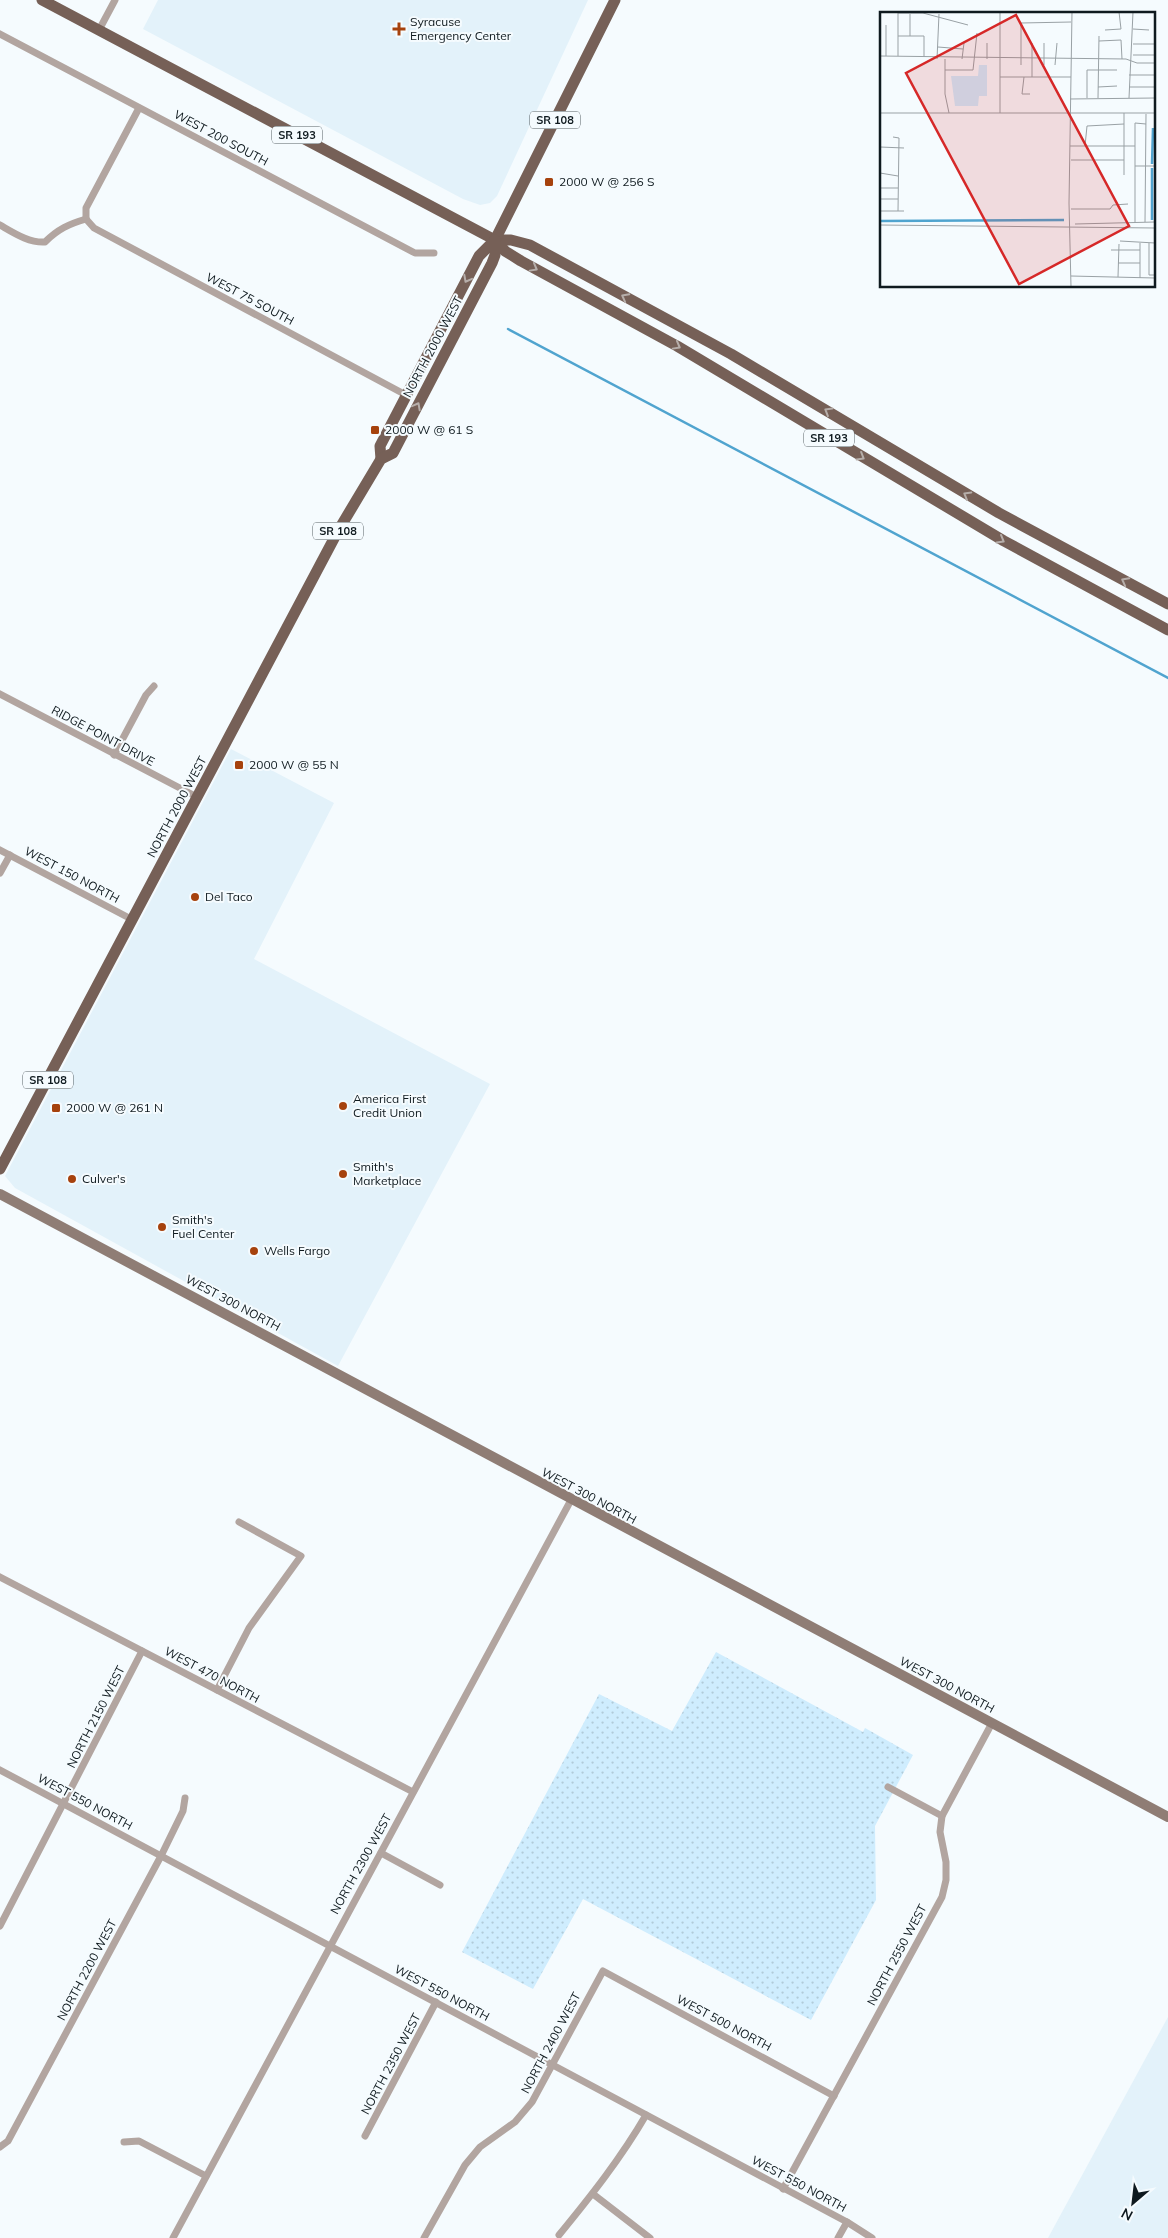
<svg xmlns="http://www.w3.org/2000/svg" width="1168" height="2238" font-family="Mulish,sans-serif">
  <defs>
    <pattern id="park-dots" width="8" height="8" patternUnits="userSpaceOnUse" patternTransform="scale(1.25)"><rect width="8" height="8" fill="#cfedfe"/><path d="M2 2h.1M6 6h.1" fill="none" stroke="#b1cbd9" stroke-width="1.8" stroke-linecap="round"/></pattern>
  </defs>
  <rect width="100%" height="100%" fill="#f5fbfe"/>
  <g fill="#e3f2fa">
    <path d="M 158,0 L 588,0 L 497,196 L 490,203 L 480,205 L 463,199 L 143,29 Z"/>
    <path d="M 231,749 L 334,803 L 254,959 L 490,1084 L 338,1366 L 15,1188 L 5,1176 Z"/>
    <path d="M 1168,2017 L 1168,2238 L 1048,2238 Z"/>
  </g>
  <path fill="url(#park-dots)" d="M 716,1652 L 863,1732 L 865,1728 L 913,1755 L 875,1826 L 876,1900 L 811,2020 L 583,1899 L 533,1989 L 462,1952 L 599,1694 L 672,1731 Z"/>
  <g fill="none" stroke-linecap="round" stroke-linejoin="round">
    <path stroke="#50a4cf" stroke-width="2.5" d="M 508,329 L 1168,678"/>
    <g stroke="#b2a5a0" stroke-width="7">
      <path d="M 99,30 L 115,0"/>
      <path d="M 0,34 L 415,253 L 434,253"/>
      <path d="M 86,219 L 94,228 L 406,395"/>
      <path d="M 86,219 L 86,208 L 139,108"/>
      <path d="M 0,225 C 14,233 29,243 45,242 C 58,229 69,224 86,219"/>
      <path d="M 0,694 L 197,797"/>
      <path d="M 114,755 L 146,695 L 154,686"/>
      <path d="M 0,850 L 133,920"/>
      <path d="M 0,873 L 10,855"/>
      <path d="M 0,1577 L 413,1792"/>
      <path d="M 217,1690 L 249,1628 L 301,1556 L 239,1522"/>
      <path d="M 0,1770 L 847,2222 L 872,2238"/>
      <path d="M 888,1787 L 942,1816"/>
      <path d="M 381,1853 L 440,1885"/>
      <path d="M 0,1926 L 142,1651"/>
      <path d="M 365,2136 L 436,2002"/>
      <path d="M 124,2142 L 139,2141 L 206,2176"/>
      <path d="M 0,2147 L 8,2141 L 161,1856 L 183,1811 L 185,1798"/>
      <path d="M 783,2189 L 942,1897 L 946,1880 L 946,1862 L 940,1832 L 942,1816 L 992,1723"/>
      <path d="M 593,2194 L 650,2238"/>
      <path d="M 559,2235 C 591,2196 621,2158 646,2115"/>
      <path d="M 173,2238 L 571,1500"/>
      <path d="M 424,2238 L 465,2165 L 480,2147 L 515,2122 L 532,2102 L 603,1971 L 834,2096"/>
      <path d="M 838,2238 L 847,2222"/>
    </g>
    <path stroke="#8f7d75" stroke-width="10" d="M 0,1194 C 389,1403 779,1609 1168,1817"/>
    <g stroke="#766057" stroke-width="11">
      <path d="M 42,0 L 495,240 L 505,251 L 521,261 L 677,346 L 1004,541 L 1168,630"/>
      <path d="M 495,240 L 511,240 L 530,245 L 731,354 L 999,513 L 1168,604"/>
      <path d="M 381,459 L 380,446 L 479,256 L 495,240 L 615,0"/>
      <path d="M 0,1169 L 338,531 L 381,459 L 393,453 L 492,263 L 495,255 L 495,240"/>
    </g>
  </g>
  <defs><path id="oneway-chevron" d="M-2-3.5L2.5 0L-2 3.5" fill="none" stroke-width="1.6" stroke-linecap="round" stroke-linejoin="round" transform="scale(1.25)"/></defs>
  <g stroke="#b6aeaa">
    <use href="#oneway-chevron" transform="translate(534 268) rotate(29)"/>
    <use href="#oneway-chevron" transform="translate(467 279) rotate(118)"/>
    <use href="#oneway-chevron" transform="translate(625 297) rotate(-152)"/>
    <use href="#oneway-chevron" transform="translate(677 346) rotate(29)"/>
    <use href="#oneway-chevron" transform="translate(417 406) rotate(-62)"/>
    <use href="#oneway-chevron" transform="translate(828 411) rotate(-149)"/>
    <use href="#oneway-chevron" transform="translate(861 457) rotate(31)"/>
    <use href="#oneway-chevron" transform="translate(967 495) rotate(-150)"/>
    <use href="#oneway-chevron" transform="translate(1001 540) rotate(30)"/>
    <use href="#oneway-chevron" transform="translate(1125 581) rotate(-152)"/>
  </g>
  <g fill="#a6420d" stroke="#f5fbfe" stroke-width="2">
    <path d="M396.5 21.5h5v5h5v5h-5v5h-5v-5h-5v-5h5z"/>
    <rect x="544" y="177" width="10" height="10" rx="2.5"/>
    <rect x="370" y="425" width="10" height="10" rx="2.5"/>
    <rect x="234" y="760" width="10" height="10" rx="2.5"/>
    <circle cx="195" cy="897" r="5"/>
    <circle cx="343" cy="1106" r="5"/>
    <rect x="51" y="1103" width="10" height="10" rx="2.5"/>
    <circle cx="343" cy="1174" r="5"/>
    <circle cx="72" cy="1179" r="5"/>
    <circle cx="162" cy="1227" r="5"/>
    <circle cx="254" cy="1251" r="5"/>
  </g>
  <g text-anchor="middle" stroke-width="4" stroke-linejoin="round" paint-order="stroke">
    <g fill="#f5fbfe" stroke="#545e62" stroke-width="1">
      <rect x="530" y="111.5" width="50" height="17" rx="4"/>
      <rect x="272" y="126.5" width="50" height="17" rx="4"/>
      <rect x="804" y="429.5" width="50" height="17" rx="4"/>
      <rect x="313" y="522.5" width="50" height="17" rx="4"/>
      <rect x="23" y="1071.5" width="50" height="17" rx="4"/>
    </g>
    <g font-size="11" font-weight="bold" fill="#0f1a1f">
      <text x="555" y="124">SR 108</text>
      <text x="297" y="139">SR 193</text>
      <text x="829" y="442">SR 193</text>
      <text x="338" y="535">SR 108</text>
      <text x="48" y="1084">SR 108</text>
    </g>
    <g font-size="12" fill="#0f1a1f" stroke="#f5fbfe" text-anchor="start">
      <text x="410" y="26">Syracuse<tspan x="410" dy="14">Emergency Center</tspan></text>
      <text x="559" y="186">2000 W @ 256 S</text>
      <text x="385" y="434">2000 W @ 61 S</text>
      <text x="249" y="769">2000 W @ 55 N</text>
      <text x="205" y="901">Del Taco</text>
      <text x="353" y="1103">America First<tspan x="353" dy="14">Credit Union</tspan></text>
      <text x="66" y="1112">2000 W @ 261 N</text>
      <text x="353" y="1171">Smith's<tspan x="353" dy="14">Marketplace</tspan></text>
      <text x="82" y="1183">Culver's</text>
      <text x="172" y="1224">Smith's<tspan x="172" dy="14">Fuel Center</tspan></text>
      <text x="264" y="1255">Wells Fargo</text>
    </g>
    <g font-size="12" fill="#0f1a1f" stroke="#f5fbfe">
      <text transform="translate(221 138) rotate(28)" y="4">WEST 200 SOUTH</text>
      <text transform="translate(250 299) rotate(28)" y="4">WEST 75 SOUTH</text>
      <text transform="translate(433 347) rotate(-62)" y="4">NORTH 2000 WEST</text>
      <text transform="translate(103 736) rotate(28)" y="4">RIDGE POINT DRIVE</text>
      <text transform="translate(177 807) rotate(-62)" y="4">NORTH 2000 WEST</text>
      <text transform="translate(72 875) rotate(28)" y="4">WEST 150 NORTH</text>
      <text transform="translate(233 1303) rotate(28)" y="4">WEST 300 NORTH</text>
      <text transform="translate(589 1496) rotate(28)" y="4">WEST 300 NORTH</text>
      <text transform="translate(212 1675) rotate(28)" y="4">WEST 470 NORTH</text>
      <text transform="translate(947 1685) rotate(28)" y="4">WEST 300 NORTH</text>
      <text transform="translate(96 1717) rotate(-63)" y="4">NORTH 2150 WEST</text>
      <text transform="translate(85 1802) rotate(28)" y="4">WEST 550 NORTH</text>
      <text transform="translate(361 1864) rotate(-61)" y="4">NORTH 2300 WEST</text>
      <text transform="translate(897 1955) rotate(-62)" y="4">NORTH 2550 WEST</text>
      <text transform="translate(87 1970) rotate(-62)" y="4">NORTH 2200 WEST</text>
      <text transform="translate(442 1993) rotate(28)" y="4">WEST 550 NORTH</text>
      <text transform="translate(724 2023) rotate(28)" y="4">WEST 500 NORTH</text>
      <text transform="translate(551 2043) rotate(-62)" y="4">NORTH 2400 WEST</text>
      <text transform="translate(391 2064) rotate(-62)" y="4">NORTH 2350 WEST</text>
      <text transform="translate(799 2184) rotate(28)" y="4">WEST 550 NORTH</text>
    </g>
  </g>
  <g transform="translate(880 12)">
    <rect width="275" height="275" fill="#f5fbfe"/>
    <path d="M 99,53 L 107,53 L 107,84 L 99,84 L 98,94 L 75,94 L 71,64 L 98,64 Z" fill="#cfedfe"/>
    <path fill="none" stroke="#50a4cf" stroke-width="2.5" d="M 272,152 L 273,116M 272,208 L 272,156M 0,209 L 184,208"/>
    <path fill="none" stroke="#99a1a5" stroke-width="1" d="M 18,1 L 43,1 L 88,13M 30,2 L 30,24M 6,13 L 6,44M 253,17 L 269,18M 225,18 L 241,17 L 239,0M 18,24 L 44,24 L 44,45M 219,29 L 241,28 L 242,47M 107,31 L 107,47M 152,31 L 152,65M 253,32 L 275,32M 58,35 L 83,37M 253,43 L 275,43M 0,44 L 246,47 L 257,51 L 275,51M 18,44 L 18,1M 57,47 L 59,2M 65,47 L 65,82 L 69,101M 82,47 L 84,31M 141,53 L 141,11 L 191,10M 164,53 L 164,31M 175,53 L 177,31M 65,58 L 93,58 L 97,21M 249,63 L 275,63M 120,65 L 191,65M 144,65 L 142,82 L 150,82M 218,75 L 237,74M 249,75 L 275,75M 207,86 L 207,58 L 237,58M 218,86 L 219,24M 249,86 L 253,0M 190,87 L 275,86M 0,101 L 275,101M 120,101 L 120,0M 244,101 L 244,163M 13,125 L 19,126 L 18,199M 190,134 L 255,134M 205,134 L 207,114 L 244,112M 0,135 L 24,136M 191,148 L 244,148M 255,154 L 275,154M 0,161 L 18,164M 0,176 L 18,176M 0,187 L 18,187M 191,197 L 230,197M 230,197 L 233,193 L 248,192M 0,199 L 24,199M 255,210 L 255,111 L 266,112M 265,210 L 266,102M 195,212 L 275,210M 0,213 L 275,216M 240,229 L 275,231M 260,231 L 260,251M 269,231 L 269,263 L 275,263M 231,238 L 260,238M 238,251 L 260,251 L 260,266M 191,264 L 275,266M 238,265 L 239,232M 191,275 L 189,191 L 192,0"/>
    <path fill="#d62828" fill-opacity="0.15" stroke="#d62828" stroke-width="2.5" d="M 136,3 L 249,214 L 139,272 L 26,61 Z"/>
    <rect width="275" height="275" fill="none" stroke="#0f1a1f" stroke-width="2.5"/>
  </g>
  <g transform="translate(1133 2203) rotate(208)" stroke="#f5fbfe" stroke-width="4" paint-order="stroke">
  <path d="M0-4L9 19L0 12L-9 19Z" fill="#0f1a1f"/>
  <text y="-8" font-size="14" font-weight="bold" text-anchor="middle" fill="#0f1a1f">N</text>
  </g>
</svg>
